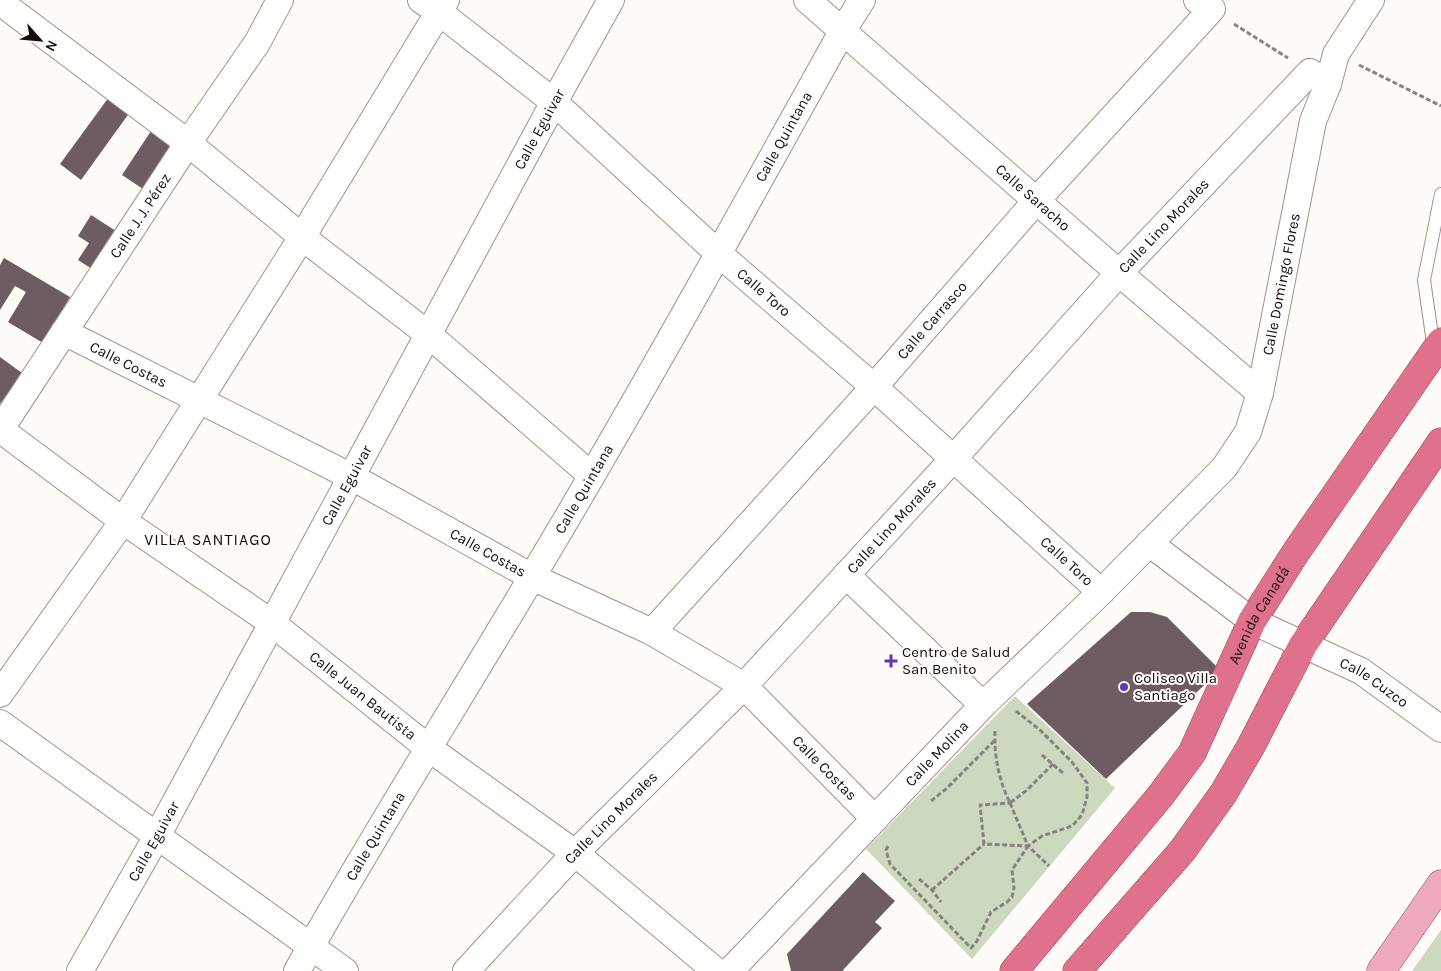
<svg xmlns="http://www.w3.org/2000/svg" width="1441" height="971" font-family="Karla,sans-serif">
  <rect width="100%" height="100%" fill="#fefbf8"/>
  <g fill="#cdd9be">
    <path d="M 1015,696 L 1115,788 L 972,959 L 866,849 Z"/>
    <path d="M 1441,930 L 1441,971 L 1412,971 Z"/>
  </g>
  <g fill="#6d5d63">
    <path d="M 109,97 L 130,112 L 81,180 L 60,164 Z"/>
    <path d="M 151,131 L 172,145 L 143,189 L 122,175 Z"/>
    <path d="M 91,215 L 116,231 L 92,269 L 78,260 L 89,243 L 78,236 Z"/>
    <path d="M 4,258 L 70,297 L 43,343 L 8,322 L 26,292 L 15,286 L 0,310 L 0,265 Z"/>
    <path d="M 0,357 L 22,373 L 0,404 Z"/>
    <path d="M 1131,612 L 1150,612 L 1167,617 L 1220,670 L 1106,779 L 1027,704 Z"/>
    <path d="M 863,872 L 895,901 L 875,922 L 882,928 L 843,970 L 844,971 L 791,971 L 787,954 Z"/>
  </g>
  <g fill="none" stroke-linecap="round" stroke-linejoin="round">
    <defs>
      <path id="lane" d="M 1434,350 L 1424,280 L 1441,194"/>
      <g id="street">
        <path id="s1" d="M 421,0 L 439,12 L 554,102 L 719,254 L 874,387 L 1101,592"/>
        <path id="s2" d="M 807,0 L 1119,273 L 1260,393"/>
        <path d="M 0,2 L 188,143 L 302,237 L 428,334 L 591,475"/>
        <path id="s3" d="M 64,332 L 352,477 L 532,577 L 652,632 L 744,686 L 875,819"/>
        <path id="s4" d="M 0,430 L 188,143 L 257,43 L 280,0"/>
        <path id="s5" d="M 1,430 L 123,521 L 272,623 L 427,747 L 575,853 L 716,971"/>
        <path id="s6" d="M 1149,543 L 1252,621 L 1361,671 L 1441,729"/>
        <path d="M 846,575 L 983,705"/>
        <path id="s7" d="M 652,632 L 874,387 L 1036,201 L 1212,9 L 1197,0"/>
        <path d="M 0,694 L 123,521 L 302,237 L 446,0"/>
        <path d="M 0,723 L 345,971"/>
        <path id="s8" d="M 80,971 L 157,836 L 554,102 L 611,0"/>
        <path id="s9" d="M 297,971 C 372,837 454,708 532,577 C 640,397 741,213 843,30 L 862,0"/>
        <path id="s10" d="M 466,971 L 575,853 L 744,686 L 954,458 L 1119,273 L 1310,72 L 1328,84"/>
        <path id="s11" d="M 730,971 L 983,705 L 1101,592 L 1224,468 L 1248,432 L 1260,393 L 1313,121 L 1328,84 L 1336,54 L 1371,0"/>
      </g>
      <path id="primary" d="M 1381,971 L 1441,884"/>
      <g id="highway">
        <path id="s12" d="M 1014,971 L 1161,795 L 1192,753 L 1252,621 L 1296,552 L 1441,342"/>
        <path d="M 1077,971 L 1182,851 L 1223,794 L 1251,746 L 1303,645 L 1441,442"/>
      </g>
    </defs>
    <use href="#lane" stroke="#a19389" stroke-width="14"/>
    <use href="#street" stroke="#a19389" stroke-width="28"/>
    <use href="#primary" stroke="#984e5f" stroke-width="29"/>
    <use href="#highway" stroke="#984e5f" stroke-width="29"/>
    <g stroke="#878380" stroke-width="3" stroke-dasharray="5 2.5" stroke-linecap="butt">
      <path d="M 1234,24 L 1288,58"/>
      <path d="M 1359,65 L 1441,106"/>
      <path d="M 1016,711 L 1040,730 L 1072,762 L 1087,783 L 1087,797 L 1082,815 L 1072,826 L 1042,836 L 1028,846 L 1049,866"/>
      <path d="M 995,731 C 994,756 999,781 1010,803 L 1027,790 L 1054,763"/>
      <path d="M 1042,755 L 1063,773"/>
      <path d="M 931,801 L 946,789 L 995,740"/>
      <path d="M 1010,803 L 1028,846 L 984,844 L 980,805 Z"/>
      <path d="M 888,846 L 886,850 L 890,864 L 971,948 L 977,941 L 991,912 L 1007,902 L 1012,897 L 1014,888 L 1012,870 L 1028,846"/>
      <path d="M 919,879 L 932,890 L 941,902"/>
      <path d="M 932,890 L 984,844"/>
    </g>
    <use href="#lane" stroke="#fff" stroke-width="12"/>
    <use href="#street" stroke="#fff" stroke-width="26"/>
    <use href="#primary" stroke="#ecaabb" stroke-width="28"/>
    <use href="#highway" stroke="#e0718d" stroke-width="28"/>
  </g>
  <g fill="#6138b0" stroke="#fefbf8" stroke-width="2">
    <path d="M888.5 653.5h5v5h5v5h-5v5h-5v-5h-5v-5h5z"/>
    <circle cx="1124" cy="687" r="5"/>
  </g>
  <g text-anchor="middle" stroke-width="4" stroke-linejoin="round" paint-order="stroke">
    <g font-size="15" fill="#110c09" stroke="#fefbf8">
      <text dy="5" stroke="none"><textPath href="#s8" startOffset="959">Calle Eguivar</textPath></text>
      <text dy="5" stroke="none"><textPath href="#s9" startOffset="966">Calle Quintana</textPath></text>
      <text dy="5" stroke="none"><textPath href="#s2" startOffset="300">Calle Saracho</textPath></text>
      <text dy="5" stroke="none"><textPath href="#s4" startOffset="256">Calle J. J. Pérez</textPath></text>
      <text dy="5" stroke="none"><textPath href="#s10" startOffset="1021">Calle Lino Morales</textPath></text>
      <text dy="5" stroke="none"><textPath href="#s11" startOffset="900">Calle Domingo Flores</textPath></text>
      <text dy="5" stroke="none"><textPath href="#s1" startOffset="451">Calle Toro</textPath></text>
      <text dy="5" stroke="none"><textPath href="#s7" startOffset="419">Calle Carrasco</textPath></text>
      <text dy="5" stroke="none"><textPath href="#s3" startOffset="72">Calle Costas</textPath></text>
      <text dy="5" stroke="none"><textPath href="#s8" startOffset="554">Calle Eguivar</textPath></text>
      <text dy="5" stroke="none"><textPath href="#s9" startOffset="561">Calle Quintana</textPath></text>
      <text dy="5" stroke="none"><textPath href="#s10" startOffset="616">Calle Lino Morales</textPath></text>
      <text dy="5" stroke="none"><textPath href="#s3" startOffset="478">Calle Costas</textPath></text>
      <text dy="5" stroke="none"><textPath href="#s1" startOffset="856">Calle Toro</textPath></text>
      <text dy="5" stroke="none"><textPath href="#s12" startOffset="435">Avenida Canadá</textPath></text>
      <text dy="5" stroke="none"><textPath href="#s6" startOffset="266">Calle Cuzco</textPath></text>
      <text dy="5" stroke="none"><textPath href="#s5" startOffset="449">Calle Juan Bautista</textPath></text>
      <text dy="5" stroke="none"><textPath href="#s11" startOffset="300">Calle Molina</textPath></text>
      <text dy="5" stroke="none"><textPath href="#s3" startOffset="882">Calle Costas</textPath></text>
      <text dy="5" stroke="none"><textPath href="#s10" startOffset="211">Calle Lino Morales</textPath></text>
      <text dy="5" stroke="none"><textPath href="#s9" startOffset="156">Calle Quintana</textPath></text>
      <text dy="5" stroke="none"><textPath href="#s8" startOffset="149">Calle Eguivar</textPath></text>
    </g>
    <g font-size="15" fill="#110c09" stroke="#fefbf8" text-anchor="start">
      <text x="902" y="657">Centro de Salud<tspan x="902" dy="17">San Benito</tspan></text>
      <text x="1134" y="683">Coliseo Villa<tspan x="1134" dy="17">Santiago</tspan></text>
    </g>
    <g font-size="16" letter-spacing="1" fill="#110c09" stroke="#fefbf8">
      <text x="208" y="545">VILLA SANTIAGO</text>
    </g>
  </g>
  <g transform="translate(40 40) rotate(117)" stroke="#fefbf8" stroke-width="4" paint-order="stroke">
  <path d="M0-4L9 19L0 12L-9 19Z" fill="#110c09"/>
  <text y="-8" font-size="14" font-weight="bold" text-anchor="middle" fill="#110c09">N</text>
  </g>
</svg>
